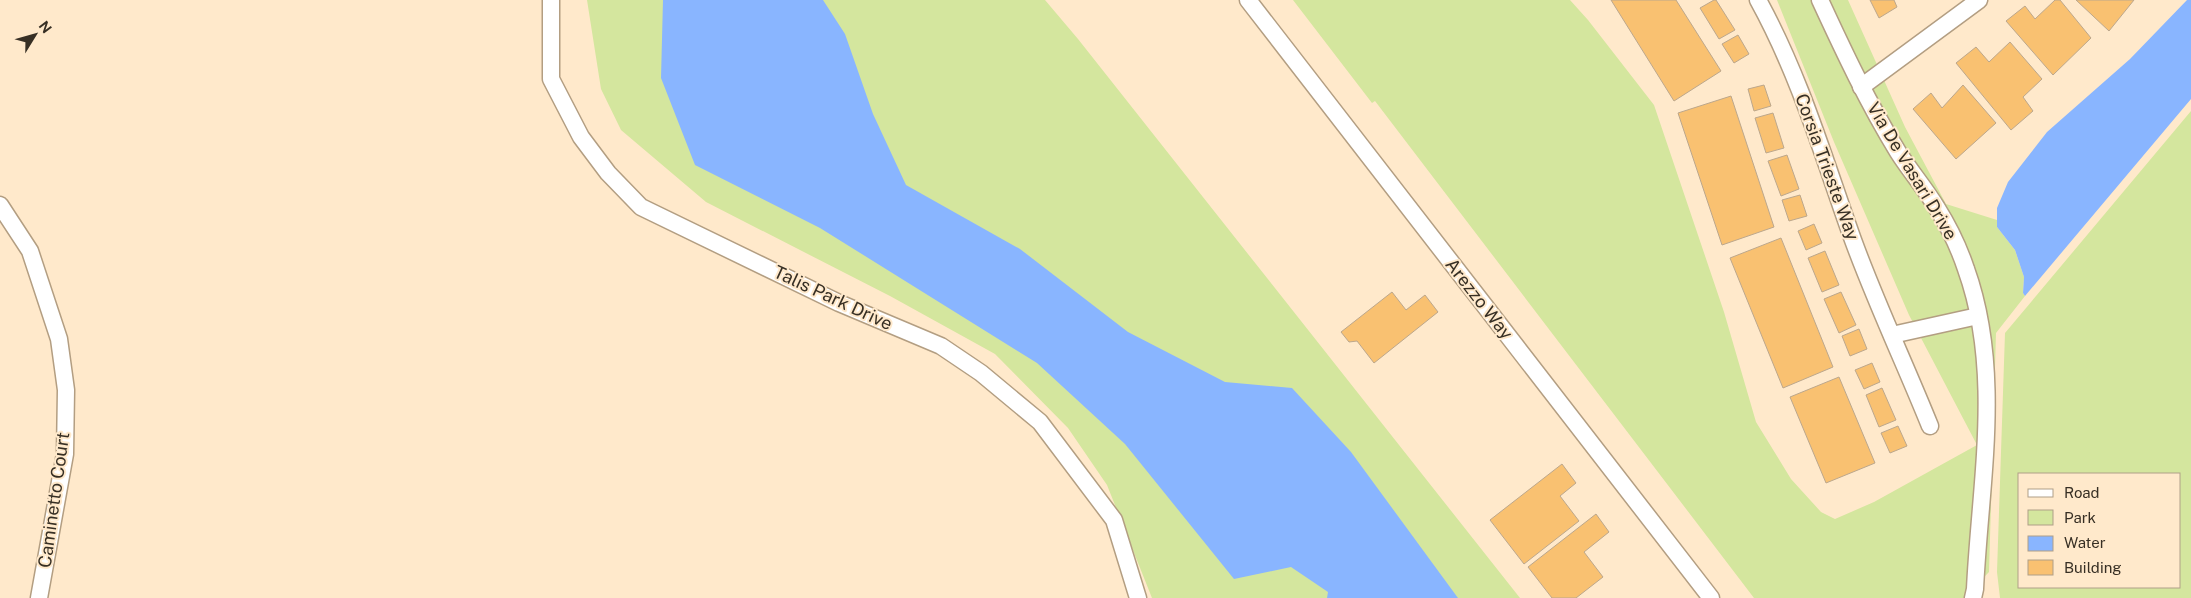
<svg xmlns="http://www.w3.org/2000/svg" width="2191" height="598" font-family="'Public Sans',sans-serif">
  <rect width="100%" height="100%" fill="#ffe9cb"/>
  <g fill="#d4e69e" fill-rule="evenodd">
    <path d="M 587,0 L 1045,0 L 1078,39 L 1520,598 L 1152,598 L 1107,485 L 1068,428 L 995,354 L 890,296 L 706,202 L 621,130 L 601,89 Z"/>
    <path d="M 1293,0 L 1570,0 L 1588,20 L 1654,105 L 1724,312 L 1756,422 L 1791,479 L 1821,512 L 1835,519 L 1874,502 L 1977,445 L 1909,315 L 1834,142 L 1777,0 L 1848,0 L 1905,127 L 1946,204 L 1997,220 L 1997,227 L 2015,250 L 2024,277 L 2023,293 L 2025,296 L 1996,333 L 1989,572 L 1964,598 L 1754,598 L 1375,101 L 1372,103 Z"/>
    <path d="M 2191,111 L 2191,598 L 2000,598 L 1997,572 L 2005,333 ZM 2020,474 L 2180,474 L 2180,587 L 2020,587 Z"/>
  </g>
  <g fill="#89b5ff">
    <path d="M 663,0 L 823,0 L 845,34 L 873,114 L 906,185 L 1020,249 L 1128,332 L 1225,382 L 1292,388 L 1351,452 L 1458,598 L 1327,598 L 1328,592 L 1291,567 L 1234,579 L 1125,444 L 1037,363 L 820,228 L 695,165 L 661,78 Z"/>
    <path d="M 2187,0 L 2191,0 L 2191,99 L 2025,296 L 2023,293 L 2024,277 L 2015,250 L 1997,227 L 1997,208 L 2008,182 L 2047,132 L 2130,59 Z"/>
  </g>
  <g fill="#f9c171" stroke="#bca78c">
    <path d="M 1611,0 L 1676,0 L 1721,71 L 1674,101 Z"/>
    <path d="M 1714,0 L 1716,0 L 1735,30 L 1719,39 L 1700,8 Z"/>
    <path d="M 1870,0 L 1894,0 L 1897,7 L 1879,18 Z"/>
    <path d="M 2055,0 L 2060,0 L 2091,38 L 2053,75 L 2006,21 L 2025,6 L 2035,19 Z"/>
    <path d="M 2076,0 L 2134,0 L 2109,31 Z"/>
    <path d="M 1738,35 L 1749,54 L 1734,63 L 1722,44 Z"/>
    <path d="M 2010,42 L 2042,79 L 2023,97 L 2033,111 L 2011,130 L 1956,63 L 1976,47 L 1989,62 Z"/>
    <path d="M 1764,85 L 1771,106 L 1754,111 L 1748,89 Z"/>
    <path d="M 1963,85 L 1996,123 L 1956,159 L 1913,109 L 1931,93 L 1942,108 Z"/>
    <path d="M 1731,96 L 1774,227 L 1722,245 L 1678,113 Z"/>
    <path d="M 1773,113 L 1784,148 L 1766,153 L 1755,118 Z"/>
    <path d="M 1787,155 L 1799,189 L 1781,196 L 1768,161 Z"/>
    <path d="M 1800,195 L 1807,216 L 1789,221 L 1782,200 Z"/>
    <path d="M 1814,224 L 1822,243 L 1806,250 L 1798,231 Z"/>
    <path d="M 1781,238 L 1833,367 L 1783,388 L 1730,258 Z"/>
    <path d="M 1825,251 L 1839,285 L 1822,292 L 1808,258 Z"/>
    <path d="M 1392,292 L 1406,310 L 1425,295 L 1438,312 L 1374,363 L 1357,341 L 1349,342 L 1341,332 Z"/>
    <path d="M 1841,292 L 1856,325 L 1839,333 L 1824,299 Z"/>
    <path d="M 1859,329 L 1867,349 L 1850,356 L 1842,336 Z"/>
    <path d="M 1872,363 L 1880,382 L 1864,389 L 1855,370 Z"/>
    <path d="M 1839,377 L 1875,463 L 1826,483 L 1790,397 Z"/>
    <path d="M 1882,388 L 1896,420 L 1879,427 L 1866,395 Z"/>
    <path d="M 1898,426 L 1907,446 L 1890,453 L 1881,433 Z"/>
    <path d="M 1562,464 L 1576,483 L 1560,496 L 1579,521 L 1524,564 L 1490,520 Z"/>
    <path d="M 1596,514 L 1609,532 L 1584,552 L 1603,577 L 1576,598 L 1552,598 L 1528,567 Z"/>
  </g>
  <g fill="none" stroke-linecap="round" stroke-linejoin="round">
    <defs>
      <g id="minor">
        <path d="M 551,0 L 551,79 L 581,137 L 608,173 L 641,207 L 839,303 L 941,346 L 981,373 L 1040,422 L 1114,520 L 1138,598"/>
        <path d="M 1248,0 L 1711,598"/>
        <path d="M 1758,0 C 1800,76 1824,159 1853,240 C 1876,303 1905,364 1930,426"/>
        <path d="M 1820,0 C 1844,52 1868,103 1898,152 C 1910,171 1925,188 1937,208 C 1949,227 1959,248 1966,269 C 2003,372 1980,483 1975,589 L 1973,598"/>
        <path d="M 1861,87 L 1979,0"/>
        <path d="M 0,205 L 30,251 L 59,339 L 66,390 L 65,454 L 39,598"/>
        <path d="M 1892,335 L 1978,316"/>
      </g>
    </defs>
    <use href="#minor" stroke="#b39e82" stroke-width="19"/>
    <use href="#minor" stroke="#fff" stroke-width="16"/>
  </g>
  <g text-anchor="middle" stroke-width="4" stroke-linejoin="round" paint-order="stroke">
    <g font-size="18" fill="#372f24" stroke="#ffe9cb">
      <text transform="translate(1827 167) rotate(70)" y="6">Corsia Trieste Way</text>
      <text transform="translate(1912 171) rotate(59)" y="6">Via De Vasari Drive</text>
      <text transform="translate(833 298) rotate(25)" y="6">Talis Park Drive</text>
      <text transform="translate(1479 299) rotate(52)" y="6">Arezzo Way</text>
      <text transform="translate(54 500) rotate(-82)" y="6">Caminetto Court</text>
    </g>
  </g>
  <rect x="2018" y="473" width="162" height="115" fill="#ffe9cb" stroke="#af9f88"/>
  <rect x="2028" y="489" width="25" height="8" fill="#ffffff" stroke="#af9f88"/>
  <text x="2064" y="498" font-size="15" fill="#372f24">Road</text>
  <rect x="2028" y="510" width="25" height="15" fill="#d4e69e" stroke="#af9f88"/>
  <text x="2064" y="523" font-size="15" fill="#372f24">Park</text>
  <rect x="2028" y="536" width="25" height="15" fill="#89b5ff" stroke="#af9f88"/>
  <text x="2064" y="548" font-size="15" fill="#372f24">Water</text>
  <rect x="2028" y="560" width="25" height="15" fill="#f9c171" stroke="#af9f88"/>
  <text x="2064" y="573" font-size="15" fill="#372f24">Building</text>
  <g transform="translate(35 35) rotate(53)" stroke="#ffe9cb" stroke-width="4" paint-order="stroke">
  <path d="M0-4L9 19L0 12L-9 19Z" fill="#372f24"/>
  <text y="-8" font-size="14" font-weight="bold" text-anchor="middle" fill="#372f24">N</text>
  </g>
</svg>
